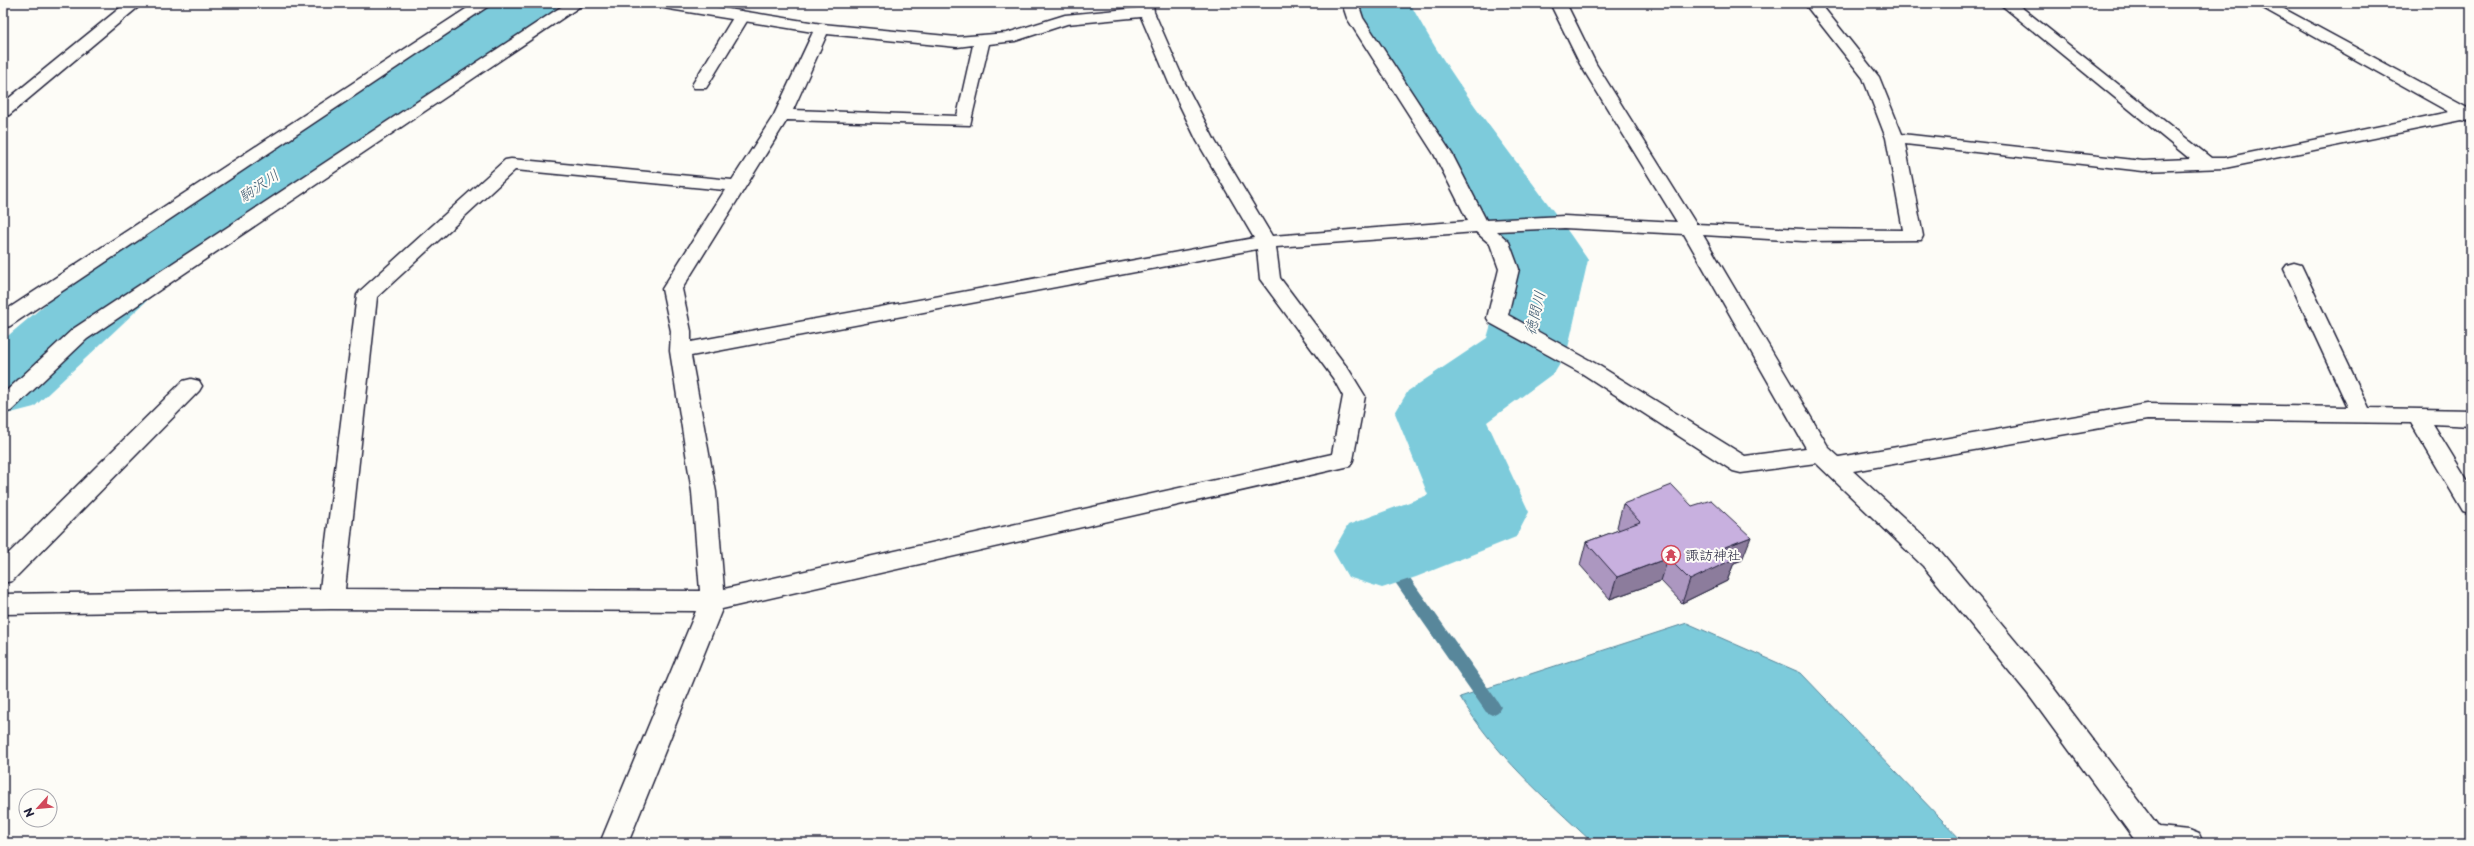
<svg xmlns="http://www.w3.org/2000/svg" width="2474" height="846" font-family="'Playpen Sans','Klee One',sans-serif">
  <rect width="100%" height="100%" fill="#fdfcf7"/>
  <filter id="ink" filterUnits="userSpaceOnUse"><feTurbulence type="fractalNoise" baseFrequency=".025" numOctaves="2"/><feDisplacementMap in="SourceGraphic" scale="8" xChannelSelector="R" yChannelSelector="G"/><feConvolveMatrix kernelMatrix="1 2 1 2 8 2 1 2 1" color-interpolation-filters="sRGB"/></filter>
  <g filter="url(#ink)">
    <path fill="#7dcbdb" stroke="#59879b" d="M 1687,623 L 1801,673 L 1964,843 L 1593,843 C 1543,796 1496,756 1460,697 Z"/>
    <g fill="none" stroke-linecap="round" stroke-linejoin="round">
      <path fill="#59879b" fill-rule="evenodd" d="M 1382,545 L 1388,547 L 1498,702 L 1501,707 L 1498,712 L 1492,715 L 1486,712 L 1376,555 L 1374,551 L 1376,547 Z"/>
      <g fill="#7dcbdb" fill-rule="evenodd">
        <path d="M 488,3 L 559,3 L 551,16 L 154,294 L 34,407 L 3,415 L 3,340 L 98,260 Z"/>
        <path d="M 1350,3 L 1410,3 C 1458,95 1530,174 1588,260 L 1567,352 L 1555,372 L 1487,422 L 1529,512 L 1516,537 L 1416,577 L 1382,588 L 1348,577 L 1333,551 L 1348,525 L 1428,495 L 1395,413 L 1408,391 L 1487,338 L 1510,260 L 1457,182 L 1365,38 Z"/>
      </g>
      <defs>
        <path id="service" d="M 742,11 L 750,16 L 708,85 L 706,88 L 694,88 L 692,85 L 734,16 Z"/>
        <g id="minor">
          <path d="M 126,3 L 143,3 L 9,115 L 3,116 L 3,103 Z"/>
          <path d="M 475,3 L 493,3 L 10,326 L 3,328 L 3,312 Z"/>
          <path d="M 567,3 L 585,3 L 87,339 L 11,411 L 3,413 L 3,394 L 73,329 Z"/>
          <path d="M 655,3 L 691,3 L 822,24 L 957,37 L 1007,33 L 1065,15 L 1138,8 L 1137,3 L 1153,3 L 1154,12 L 1185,83 L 1215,141 L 1272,236 L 1468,221 L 1434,154 L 1347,18 L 1342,3 L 1358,3 L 1363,18 L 1452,154 L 1486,220 L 1564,216 L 1677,222 L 1580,64 L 1550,3 L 1566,3 L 1596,64 L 1696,224 L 1803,229 L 1903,230 L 1886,138 L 1863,78 L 1804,3 L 1820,3 L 1879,77 L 1902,134 L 2143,161 L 2190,159 L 1999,3 L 2016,3 L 2211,158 L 2225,158 L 2449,112 L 2254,3 L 2273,3 L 2471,110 L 2471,122 L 2462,120 L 2225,168 L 2143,171 L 1905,144 L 1923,236 L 1921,240 L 1803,241 L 1703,235 L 1829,448 L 1839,457 L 2147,404 L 2348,407 L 2284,269 L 2287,265 L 2294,263 L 2301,265 L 2369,408 L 2471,410 L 2471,426 L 2433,424 L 2471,486 L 2471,514 L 2463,511 L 2411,423 L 2147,420 L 1853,471 L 1941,552 L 2046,678 L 2159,827 L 2189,830 L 2199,834 L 2203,843 L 2137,843 L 2028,694 L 1923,566 L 1816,463 L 1741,473 L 1733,471 L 1583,374 L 1490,323 L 1487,318 L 1499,269 L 1490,244 L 1476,232 L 1276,247 L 1280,278 L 1349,370 L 1365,396 L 1353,460 L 1350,466 L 722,609 L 628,843 L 600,843 L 696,611 L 331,609 L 3,614 L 3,594 L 320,589 L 357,295 L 360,291 L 505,160 L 511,159 L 732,180 L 774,115 L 813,32 L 663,8 ZM 1141,17 L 1169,83 L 1197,141 L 1254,238 L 691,342 L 691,331 L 682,289 L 787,120 L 970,125 L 989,44 L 1015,41 L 1067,24 ZM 827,34 L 957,47 L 973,45 L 957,116 L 793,110 ZM 515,170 L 725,190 L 662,289 L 671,331 L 670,351 L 692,492 L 700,591 L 345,589 L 377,297 ZM 1564,228 L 1684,234 L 1806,448 L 1745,456 L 1598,365 L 1508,315 L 1519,269 L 1509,242 L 1497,231 ZM 1257,249 L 1260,279 L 1333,378 L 1343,396 L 1332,454 L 724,589 L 716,492 L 691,356 Z"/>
          <path d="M 191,379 L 199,381 L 202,386 L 199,391 L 12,581 L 3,583 L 3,559 L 183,381 Z"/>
        </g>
      </defs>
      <use href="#service" stroke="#22223b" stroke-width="3"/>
      <use href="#minor" stroke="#22223b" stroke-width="3"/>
      <use href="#service" fill="#fdfcf7" fill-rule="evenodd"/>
      <use href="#minor" fill="#fdfcf7" fill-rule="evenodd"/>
    </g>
    <path fill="#ac97c0" stroke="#22223b" d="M 1623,504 L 1742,560 L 1734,563 L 1727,581 L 1682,603 L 1661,581 L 1610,599 L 1580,565 L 1586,542 L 1619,530 L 1617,527 Z"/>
    <g fill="#8c7b9c" stroke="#22223b">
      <path d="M 1751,537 L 1742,560 L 1734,563 L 1727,581 L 1682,603 L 1690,580 L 1725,547 Z"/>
      <path d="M 1668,558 L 1661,581 L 1610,599 L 1617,577 Z"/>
    </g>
    <path fill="#c8b0df" stroke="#22223b" d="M 1672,485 L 1692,506 L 1711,500 L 1751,537 L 1725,547 L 1736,558 L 1690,580 L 1668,558 L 1617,577 L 1586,542 L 1640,522 L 1623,504 Z"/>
  </g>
  <defs>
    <symbol id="temple-ring" viewBox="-11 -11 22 22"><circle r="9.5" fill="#fdfcf7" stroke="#d1495b" stroke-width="1.5"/><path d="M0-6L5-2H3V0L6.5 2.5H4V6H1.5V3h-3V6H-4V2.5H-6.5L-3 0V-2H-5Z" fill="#d1495b"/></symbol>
  </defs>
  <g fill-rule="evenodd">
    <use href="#temple-ring" x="1660" y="544" width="22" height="22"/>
  </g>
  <g text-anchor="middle" stroke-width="4" stroke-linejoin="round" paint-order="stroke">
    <g font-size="14" fill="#22223b" stroke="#fdfcf7" text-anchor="start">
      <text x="1685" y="560">諏訪神社</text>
    </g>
    <g font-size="15" font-style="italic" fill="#425d73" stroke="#fdfcf7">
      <text transform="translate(259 186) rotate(-34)" y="5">駒沢川</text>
      <text transform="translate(1535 313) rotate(-76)" y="5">徳間川</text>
    </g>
  </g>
  <rect width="2474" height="846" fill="none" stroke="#fdfcf7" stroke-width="16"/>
  <rect x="8" y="8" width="2458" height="830" fill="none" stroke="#22223b" stroke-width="1.5" filter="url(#ink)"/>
  <g transform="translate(38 808) rotate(243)"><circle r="19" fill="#fdfcf7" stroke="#a5a5ac"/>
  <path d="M0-3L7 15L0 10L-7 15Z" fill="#d1495b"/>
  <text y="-6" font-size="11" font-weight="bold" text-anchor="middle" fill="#22223b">N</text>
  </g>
</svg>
